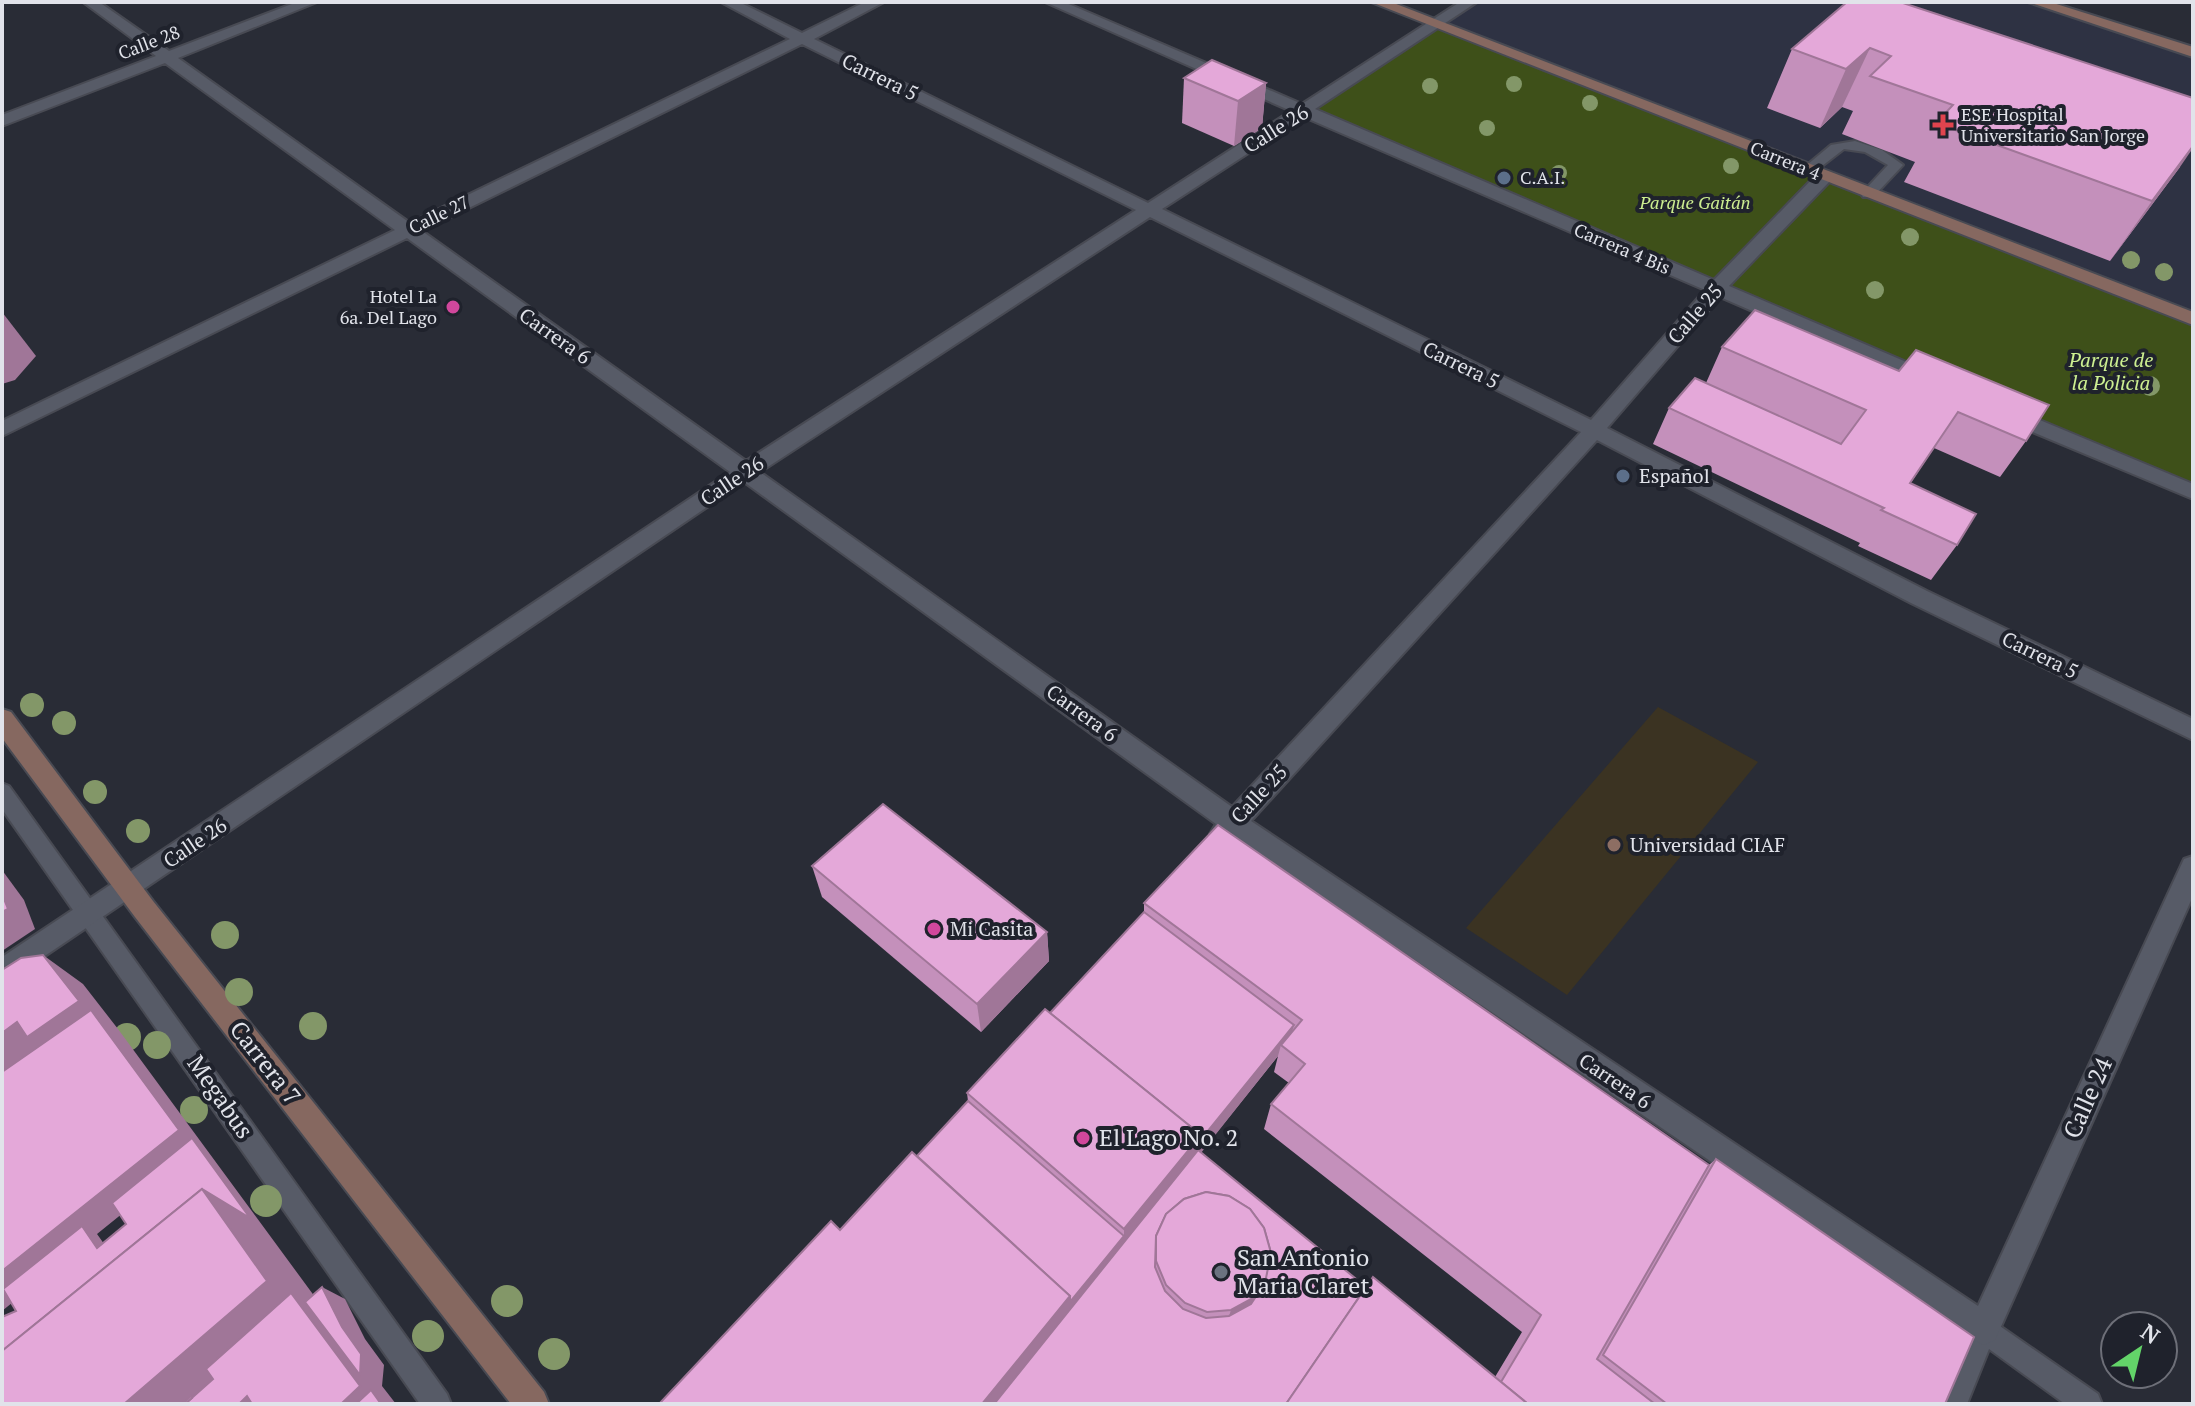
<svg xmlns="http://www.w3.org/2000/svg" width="2195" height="1406" font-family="'PT Serif',serif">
  <rect width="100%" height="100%" fill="#292c36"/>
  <path fill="#2e3243" d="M 1470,2 L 2035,2 L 2193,52 L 2193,319 L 1437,25 Z"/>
  <path fill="#3b3322" d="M 1658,707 L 1758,762 L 1567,995 L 1466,928 Z"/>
  <path fill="#3e5019" d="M 1437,25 L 2193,319 L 2193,492 L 1304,112 Z"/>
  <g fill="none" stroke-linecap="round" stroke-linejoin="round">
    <defs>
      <g id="lane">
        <path d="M 1855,141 L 1882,150 L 1903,165 L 1873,197 L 1863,197 L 1861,194 L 1888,165 L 1865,152 L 1844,149 L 1813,173 L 1801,170 L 1831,145 Z"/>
        <path d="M 2,783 L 9,786 L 447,1394 L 451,1404 L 420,1404 L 2,809 Z"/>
        <path d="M 1984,1315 L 2098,1394 L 2102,1404 L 2065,1404 L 1989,1349 L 1967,1404 L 1939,1404 L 1974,1319 Z"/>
      </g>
      <g id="street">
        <path d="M 83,2 L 99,2 L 169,51 L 297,2 L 317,2 L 178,58 L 410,223 L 790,39 L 721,2 L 739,2 L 802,33 L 865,2 L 884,2 L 814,39 L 1148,203 L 1291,111 L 1045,2 L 1064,2 L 1302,104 L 1460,2 L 1477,2 L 1315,109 L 1714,280 L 1818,173 L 1830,173 L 1832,177 L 1830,181 L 1729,286 L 1939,376 L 1942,381 L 1939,386 L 1925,386 L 1720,297 L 1607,428 L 1927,591 L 2193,719 L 2193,740 L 1911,603 L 1597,440 L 1251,821 L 1978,1306 L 2184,859 L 2193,856 L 2193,896 L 1995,1340 L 1984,1345 L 1973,1340 L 1236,838 L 1223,845 L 1214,842 L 1210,834 L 1216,824 L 744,482 L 2,985 L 2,957 L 730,472 L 407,238 L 2,436 L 2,421 L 395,230 L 165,63 L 2,126 L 2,115 L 156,56 ZM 802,44 L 1136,210 L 746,461 L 422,231 ZM 1304,117 L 1705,290 L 1591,420 L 1162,209 ZM 1150,217 L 1581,432 L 1232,807 L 760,472 Z"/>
        <path d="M 2006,406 L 2193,484 L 2193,499 L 1999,418 L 1996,413 Z"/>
      </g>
      <g id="secondary">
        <path d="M 1371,2 L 1391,2 L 2193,312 L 2193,325 Z"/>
        <path d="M 2028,2 L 2050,2 L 2193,47 L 2193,57 Z"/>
        <path d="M 2,709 L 11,712 L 153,901 L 544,1392 L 549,1404 L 511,1404 L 135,917 L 2,738 Z"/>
      </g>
    </defs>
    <use href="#lane" stroke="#484a53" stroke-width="4"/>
    <use href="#street" stroke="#484a53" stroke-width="4"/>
    <use href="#secondary" stroke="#484a53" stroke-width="4"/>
    <use href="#lane" fill="#575b67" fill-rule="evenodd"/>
    <use href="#street" fill="#575b67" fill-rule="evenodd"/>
    <use href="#secondary" fill="#866860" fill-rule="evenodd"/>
  </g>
  <g fill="#839768">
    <circle cx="1514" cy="84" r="8"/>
    <circle cx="1430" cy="86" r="8"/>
    <circle cx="1590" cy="103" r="8"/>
    <circle cx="1487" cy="128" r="8"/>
    <circle cx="1731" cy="166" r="8"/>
    <circle cx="1559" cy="173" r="8"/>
    <circle cx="1910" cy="237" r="9"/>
    <circle cx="2131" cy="260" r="9"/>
    <circle cx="2164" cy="272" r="9"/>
    <circle cx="1875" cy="290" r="9"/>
    <circle cx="2150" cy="386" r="10"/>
    <circle cx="32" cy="705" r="12"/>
    <circle cx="64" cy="723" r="12"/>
    <circle cx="95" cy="792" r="12"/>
    <circle cx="138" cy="831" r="12"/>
    <circle cx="225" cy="935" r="14"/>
    <circle cx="239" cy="992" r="14"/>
    <circle cx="313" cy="1026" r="14"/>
    <circle cx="127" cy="1037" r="14"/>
    <circle cx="157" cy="1045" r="14"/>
    <circle cx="194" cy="1110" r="14"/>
    <circle cx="266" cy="1201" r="16"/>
    <circle cx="507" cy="1301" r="16"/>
    <circle cx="428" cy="1336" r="16"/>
    <circle cx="554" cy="1354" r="16"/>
  </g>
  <g fill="#c490bb" fill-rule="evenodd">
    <path d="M 1847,2 L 2180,167 L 2110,261 L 1904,182 L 1915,162 L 1842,134 L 1853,111 L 1842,107 L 1820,128 L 1767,108 L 1792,49 Z"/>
    <path d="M 1184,78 L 1266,83 L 1262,128 L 1234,146 L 1182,123 Z"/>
    <path d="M 1755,310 L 2026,441 L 2000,477 L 1934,448 L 1910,484 L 1957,545 L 1931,580 L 1858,546 L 1860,543 L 1653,444 L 1669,408 L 1706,383 L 1722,347 Z"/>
    <path d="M 812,866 L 1047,932 L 1049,961 L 981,1032 L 822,897 Z"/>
    <path d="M 1144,903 L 1709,1165 L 1716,1159 L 1945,1404 L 659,1404 L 917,1156 L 968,1101 L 967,1093 L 1050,1013 L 1144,912 ZM 1278,1056 L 1274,1072 L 1289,1083 L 1271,1104 L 1264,1129 L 1522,1332 L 1495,1377 L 1366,1287 L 1201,1152 Z"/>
  </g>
  <g fill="#a07698">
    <path d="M 1870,48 L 1842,107 L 1820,128 L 1846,69 Z"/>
    <path d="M 1266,83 L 1262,128 L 1234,146 L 1238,101 Z"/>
    <path d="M 2193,146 L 2193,148 L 2180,167 L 2110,261 L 2152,201 Z"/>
    <path d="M 2,312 L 36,356 L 15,380 L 2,384 Z"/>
    <path d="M 2,870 L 24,900 L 35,929 L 2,951 Z"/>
    <path d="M 1047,932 L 1049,961 L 981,1032 L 977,1004 Z"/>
    <path d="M 43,955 L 83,984 L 118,1029 L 326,1312 L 342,1327 L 322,1287 L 345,1299 L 365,1339 L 384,1365 L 382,1386 L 396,1404 L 124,1404 L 202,1189 L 201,1150 L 97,1234 L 112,1255 L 97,1248 L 91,1239 L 2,1311 L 2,1033 Z"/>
    <path d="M 1294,1025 L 1289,1043 L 1281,1045 L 1278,1056 L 1197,1158 L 1199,1142 Z"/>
    <path d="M 1201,1135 L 1196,1158 L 999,1404 L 982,1404 L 1070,1296 L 1124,1236 L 1124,1229 Z"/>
    <path d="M 1266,1278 L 1261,1291 L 1248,1311 L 1227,1323 L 1231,1310 Z"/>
  </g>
  <g fill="#e4a8d9" stroke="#a07698" stroke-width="2" fill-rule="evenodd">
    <path d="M 1847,2 L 1900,2 L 2193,98 L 2193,146 L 2152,201 L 1936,123 L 1953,105 L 1870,76 L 1891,56 L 1870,48 L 1846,69 L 1792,49 Z"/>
    <path d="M 1212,60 L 1266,83 L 1238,101 L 1184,78 Z"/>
    <path d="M 1755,310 L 1899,371 L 1916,350 L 2049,405 L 2026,441 L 1958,412 L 1910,483 L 1976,514 L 1957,545 L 1881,510 L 1884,508 L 1669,408 L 1695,378 L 1841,444 L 1866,410 L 1722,347 Z"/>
    <path d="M 883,804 L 1047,932 L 977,1004 L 812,866 Z"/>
    <path d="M 1218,825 L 1709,1165 L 1597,1359 L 1655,1404 L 1528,1404 L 1501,1382 L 1541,1315 L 1271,1104 L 1305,1064 L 1281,1045 L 1302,1020 L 1144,903 Z"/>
    <path d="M 2,894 L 8,909 L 2,912 Z"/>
    <path d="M 1144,912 L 1294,1025 L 1199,1142 L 1201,1135 L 1050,1013 Z"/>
    <path d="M 43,955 L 79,1001 L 27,1037 L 17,1022 L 2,1033 L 2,970 L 21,958 Z"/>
    <path d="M 1045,1009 L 1201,1135 L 1124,1229 L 967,1093 Z"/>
    <path d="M 91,1010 L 179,1130 L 2,1271 L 2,1072 Z"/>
    <path d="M 968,1101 L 1124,1236 L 1070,1302 L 1070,1296 L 917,1156 Z"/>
    <path d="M 192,1138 L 250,1218 L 202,1189 L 2,1351 L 2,1317 L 16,1311 L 3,1289 L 82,1226 L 97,1248 L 126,1224 L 112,1203 Z"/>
    <path d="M 1198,1150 L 1366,1287 L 1286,1404 L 994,1404 ZM 1206,1192 L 1229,1196 L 1250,1209 L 1264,1228 L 1271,1253 L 1264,1284 L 1251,1304 L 1229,1316 L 1206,1318 L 1183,1309 L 1165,1291 L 1155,1267 L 1156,1236 L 1166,1214 L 1184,1199 Z"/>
    <path d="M 912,1152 L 1070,1296 L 982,1404 L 659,1404 L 831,1221 L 840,1230 Z"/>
    <path d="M 1716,1159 L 1974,1337 L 1945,1404 L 1667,1404 L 1603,1355 Z"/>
    <path d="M 202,1189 L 267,1281 L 124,1404 L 2,1404 L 2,1351 Z"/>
    <path d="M 1206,1192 L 1229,1196 L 1250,1209 L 1264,1228 L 1271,1253 L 1266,1278 L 1253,1298 L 1231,1310 L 1207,1312 L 1185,1303 L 1166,1285 L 1156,1261 L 1156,1236 L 1166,1214 L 1184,1199 Z"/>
    <path d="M 1373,1277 L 1528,1404 L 1286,1404 Z"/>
    <path d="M 322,1287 L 342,1327 L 361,1354 L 360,1375 L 305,1302 Z"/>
    <path d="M 291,1293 L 360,1386 L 341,1404 L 252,1404 L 247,1396 L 239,1404 L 185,1404 L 213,1379 L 206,1369 Z"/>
    <path d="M 371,1390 L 381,1404 L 356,1404 Z"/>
    <path d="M 191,1396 L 192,1398 L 185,1404 L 182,1404 Z"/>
  </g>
  <path fill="#e0444e" stroke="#1f222c" stroke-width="3" d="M1939 113h8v8h8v8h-8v8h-8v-8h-8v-8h8z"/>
  <g fill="#5c6f8a" stroke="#1f222c" stroke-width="3">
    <circle cx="1504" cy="178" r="8"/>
    <circle cx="1623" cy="476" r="8"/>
  </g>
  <g fill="#d1479c" stroke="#1f222c" stroke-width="3">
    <circle cx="453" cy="307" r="8"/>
    <circle cx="934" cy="929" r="8"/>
    <circle cx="1083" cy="1138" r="8"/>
  </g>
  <circle fill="#8d6e63" stroke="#1f222c" stroke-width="3" cx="1614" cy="845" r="8"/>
  <circle fill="#6b7280" stroke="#1f222c" stroke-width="3" cx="1221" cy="1272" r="8"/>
  <g text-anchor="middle" stroke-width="8" stroke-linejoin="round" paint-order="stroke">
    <g font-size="18" fill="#e1e3ea" stroke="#1f222c">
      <text transform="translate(149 43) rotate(-21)" y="6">Calle 28</text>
      <text transform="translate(1785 161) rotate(22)" y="6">Carrera 4</text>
      <text transform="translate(439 215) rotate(-26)" y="6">Calle 27</text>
      <text transform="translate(1622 249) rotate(23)" y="6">Carrera 4 Bis</text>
    </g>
    <g font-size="18" fill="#e1e3ea" stroke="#1f222c" text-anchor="start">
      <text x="1961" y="121">ESE Hospital<tspan x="1961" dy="21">Universitario San Jorge</tspan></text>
      <text x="1520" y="184">C.A.I.</text>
      <text x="437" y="303" text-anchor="end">Hotel La<tspan x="437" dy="21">6a. Del Lago</tspan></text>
    </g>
    <g font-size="18" font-style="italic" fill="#cdef91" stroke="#1f222c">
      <text x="1695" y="209">Parque Gaitán</text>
    </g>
    <g font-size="20" fill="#e1e3ea" stroke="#1f222c">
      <text transform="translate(880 77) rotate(26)" y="7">Carrera 5</text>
      <text transform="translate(1276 129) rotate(-32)" y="7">Calle 26</text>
      <text transform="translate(1695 314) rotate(-49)" y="7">Calle 25</text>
      <text transform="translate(555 336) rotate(35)" y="7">Carrera 6</text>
      <text transform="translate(1461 365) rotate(26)" y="7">Carrera 5</text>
      <text transform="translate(732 481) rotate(-34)" y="7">Calle 26</text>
      <text transform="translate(2040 655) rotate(26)" y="7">Carrera 5</text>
      <text transform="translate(1082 713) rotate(36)" y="7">Carrera 6</text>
      <text transform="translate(1259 794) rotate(-47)" y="7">Calle 25</text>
      <text transform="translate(195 843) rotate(-34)" y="7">Calle 26</text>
      <text transform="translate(1615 1081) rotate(34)" y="7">Carrera 6</text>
    </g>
    <g font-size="20" font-style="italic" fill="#cdef91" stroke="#1f222c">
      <text x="2111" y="367">Parque de<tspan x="2111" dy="23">la Policia</tspan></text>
    </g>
    <g font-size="20" fill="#e1e3ea" stroke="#1f222c" text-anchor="start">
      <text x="1639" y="483">Español</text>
      <text x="1630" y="852">Universidad CIAF</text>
      <text x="950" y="936">Mi Casita</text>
    </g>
    <g font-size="24" fill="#e1e3ea" stroke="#1f222c">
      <text transform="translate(265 1063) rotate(52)" y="8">Carrera 7</text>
      <text transform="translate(220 1097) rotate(55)" y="8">Megabus</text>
      <text transform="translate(2088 1098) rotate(-66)" y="8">Calle 24</text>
    </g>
    <g font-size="24" fill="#e1e3ea" stroke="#1f222c" text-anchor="start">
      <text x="1099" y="1146">El Lago No. 2</text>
      <text x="1237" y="1266">San Antonio<tspan x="1237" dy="28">Maria Claret</tspan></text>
    </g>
  </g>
  <rect width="2195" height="1406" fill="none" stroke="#e1e3ea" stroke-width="8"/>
  <g transform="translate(2139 1350) rotate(35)"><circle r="38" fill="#1f222c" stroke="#6d6f78" stroke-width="2"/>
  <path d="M0-6L14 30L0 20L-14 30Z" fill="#63d469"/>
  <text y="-12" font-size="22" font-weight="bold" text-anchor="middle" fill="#e1e3ea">N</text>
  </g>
</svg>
